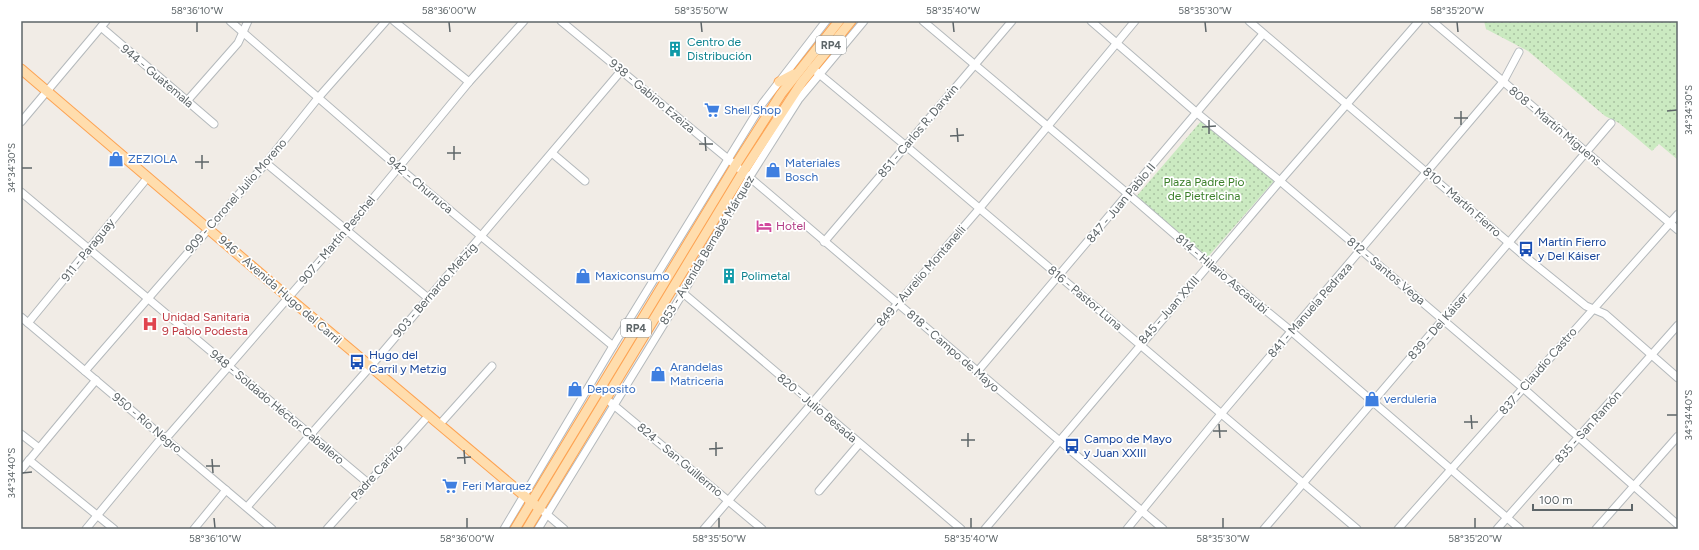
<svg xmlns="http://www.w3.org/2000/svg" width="1699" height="550" font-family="Figtree,sans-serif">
  <defs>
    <pattern id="grass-dots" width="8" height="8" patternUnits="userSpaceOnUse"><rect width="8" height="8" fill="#cbeac1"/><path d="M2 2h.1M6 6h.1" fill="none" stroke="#a8c1a1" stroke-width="1.8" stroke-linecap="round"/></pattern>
  </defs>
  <rect width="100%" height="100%" fill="#f1ece6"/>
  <g fill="url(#grass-dots)">
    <path d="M 1484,21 L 1678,21 L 1678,160 L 1659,144 L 1652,151 L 1619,123 L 1605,116 L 1528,51 L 1486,29 Z"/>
    <path d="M 1202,120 L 1274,181 L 1206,259 L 1135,198 Z"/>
  </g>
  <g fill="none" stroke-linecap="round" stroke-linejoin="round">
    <defs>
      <g id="minor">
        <path d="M 230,21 L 398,167 L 613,346"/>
        <path d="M 394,21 L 469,82"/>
        <path d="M 561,21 L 728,159 L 1163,529"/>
        <path d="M 923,21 L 1128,194 L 1209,264 L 1291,331 L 1520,529"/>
        <path d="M 1091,21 L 1197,113 L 1280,181 L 1523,388 L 1678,525"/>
        <path d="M 1249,21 L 1522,254 L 1586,306 L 1605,314 L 1678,378"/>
        <path d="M 1432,21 L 1678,230"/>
        <path d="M 101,27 L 214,124"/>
        <path d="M 812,68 L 906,146 L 1357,529"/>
        <path d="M 187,101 L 238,43 L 248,21"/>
        <path d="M 21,122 L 106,21"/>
        <path d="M 552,153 L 585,181"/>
        <path d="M 266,163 L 428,298"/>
        <path d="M 21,192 L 368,483"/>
        <path d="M 824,242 L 1012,21"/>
        <path d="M 673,287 L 683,293 L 961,529"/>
        <path d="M 21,317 L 272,529"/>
        <path d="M 28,323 L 148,177"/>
        <path d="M 85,371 L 266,163 L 318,98 L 386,21"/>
        <path d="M 977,372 L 1263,34"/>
        <path d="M 610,402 L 762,529"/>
        <path d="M 440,424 L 492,366"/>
        <path d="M 21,434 L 39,448"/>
        <path d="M 29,460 L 114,529"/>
        <path d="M 21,470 L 96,380"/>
        <path d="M 819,491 L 859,444"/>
        <path d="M 247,507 L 370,367 L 621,71"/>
        <path d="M 543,511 L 564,529"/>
        <path d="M 86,529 L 158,442 L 169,435 L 347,230 L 469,82 L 524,21"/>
        <path d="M 194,529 L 226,490"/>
        <path d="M 327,529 L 429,415"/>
        <path d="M 504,529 L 613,346 L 762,104 L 826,21"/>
        <path d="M 538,529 L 683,293 L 749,178 L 799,99 L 864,21"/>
        <path d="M 704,529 L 979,209 L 1135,21"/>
        <path d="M 985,529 L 1280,181 L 1419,21"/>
        <path d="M 1127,529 L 1221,414 L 1503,82 L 1519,52"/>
        <path d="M 1264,529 L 1611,123"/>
        <path d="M 1398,529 L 1678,214"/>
        <path d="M 1497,529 L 1678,325"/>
        <path d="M 1596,529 L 1678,436"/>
      </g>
      <g id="major">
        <path d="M 21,69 L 289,298 L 540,509"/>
        <path d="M 779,82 L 794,74"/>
        <path d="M 515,529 L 735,166 L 781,94 L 839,21"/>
        <path d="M 527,529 L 743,172 L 802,82 L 851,21"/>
      </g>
    </defs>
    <use href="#minor" stroke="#b4b9bc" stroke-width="9"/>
    <use href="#major" stroke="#fda353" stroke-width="11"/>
    <use href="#minor" stroke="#fff" stroke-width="7"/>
    <use href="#major" stroke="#ffddad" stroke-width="9"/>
  </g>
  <path fill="none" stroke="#5d6568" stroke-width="1.5" d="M 197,22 L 197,32M 449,22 L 450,32M 701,22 L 702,32M 953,22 L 954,32M 1205,22 L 1206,32M 1457,22 L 1458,32M 1461,111 L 1461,125M 1667,111 L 1677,110M 1454,118 L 1468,118M 1209,120 L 1209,134M 1202,127 L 1216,126M 957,128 L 958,142M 950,136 L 964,135M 705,137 L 706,151M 699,144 L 713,144M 454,146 L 454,160M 447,153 L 461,153M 202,155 L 202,169M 195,162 L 209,162M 22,168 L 32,168M 1471,415 L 1472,429M 1667,415 L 1677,415M 1464,422 L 1478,422M 1219,424 L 1220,438M 1213,431 L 1227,431M 968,433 L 968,447M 961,440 L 975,440M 716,442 L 716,456M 709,449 L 723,448M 464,450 L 465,464M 457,458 L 471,457M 212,459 L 213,473M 206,466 L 220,466M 22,473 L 32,472M 214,518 L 215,528M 467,518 L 467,528M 719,518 L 719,528M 971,518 L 971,528M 1223,518 L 1223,528M 1475,518 L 1475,528"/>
  <defs>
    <symbol id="building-bare" viewBox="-9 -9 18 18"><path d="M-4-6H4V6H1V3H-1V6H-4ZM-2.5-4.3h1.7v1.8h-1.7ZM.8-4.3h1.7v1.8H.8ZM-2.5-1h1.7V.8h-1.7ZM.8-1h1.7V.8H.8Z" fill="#0f9aa8" stroke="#fff" stroke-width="2.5" paint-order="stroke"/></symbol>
    <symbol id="supermarket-bare" viewBox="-9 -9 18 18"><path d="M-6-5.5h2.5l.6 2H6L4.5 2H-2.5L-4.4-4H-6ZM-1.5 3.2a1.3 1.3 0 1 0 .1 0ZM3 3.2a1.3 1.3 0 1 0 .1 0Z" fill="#3f7fe0" stroke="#fff" stroke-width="2.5" paint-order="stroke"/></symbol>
    <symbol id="shop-bare" viewBox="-9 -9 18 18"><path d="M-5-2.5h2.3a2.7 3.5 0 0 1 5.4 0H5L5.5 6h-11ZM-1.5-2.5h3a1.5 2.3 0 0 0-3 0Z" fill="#3f7fe0" stroke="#fff" stroke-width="2.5" paint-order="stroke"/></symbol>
    <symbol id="hotel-bare" viewBox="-9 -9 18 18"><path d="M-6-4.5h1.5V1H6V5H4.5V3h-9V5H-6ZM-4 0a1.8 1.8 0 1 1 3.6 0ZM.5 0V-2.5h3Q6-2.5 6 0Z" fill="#d1479c" stroke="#fff" stroke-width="2.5" paint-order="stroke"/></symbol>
    <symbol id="bus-bare" viewBox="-9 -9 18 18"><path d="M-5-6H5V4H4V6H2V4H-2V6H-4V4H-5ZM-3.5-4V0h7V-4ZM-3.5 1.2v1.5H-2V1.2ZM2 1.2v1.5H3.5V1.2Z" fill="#1a4fb4" stroke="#fff" stroke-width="2.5" paint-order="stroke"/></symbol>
    <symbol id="hospital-bare" viewBox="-9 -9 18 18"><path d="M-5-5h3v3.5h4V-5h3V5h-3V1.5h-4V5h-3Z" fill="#e0444e" stroke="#fff" stroke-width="2.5" paint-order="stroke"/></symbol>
  </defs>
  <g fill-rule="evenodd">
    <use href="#building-bare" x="664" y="38" width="22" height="22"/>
    <use href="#supermarket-bare" x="701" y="99" width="22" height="22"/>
    <use href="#shop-bare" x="105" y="148" width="22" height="22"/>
    <use href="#shop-bare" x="762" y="159" width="22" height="22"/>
    <use href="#hotel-bare" x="753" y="215" width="22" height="22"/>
    <use href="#bus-bare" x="1515" y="238" width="22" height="22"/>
    <use href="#shop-bare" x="572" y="265" width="22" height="22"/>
    <use href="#building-bare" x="718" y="265" width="22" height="22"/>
    <use href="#hospital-bare" x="139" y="313" width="22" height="22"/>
    <use href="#bus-bare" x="346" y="351" width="22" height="22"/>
    <use href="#shop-bare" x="647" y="363" width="22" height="22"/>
    <use href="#shop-bare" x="564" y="378" width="22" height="22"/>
    <use href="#shop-bare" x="1361" y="388" width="22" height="22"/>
    <use href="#bus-bare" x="1061" y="435" width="22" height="22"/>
    <use href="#supermarket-bare" x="439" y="475" width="22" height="22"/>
  </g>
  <g text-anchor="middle" stroke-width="3.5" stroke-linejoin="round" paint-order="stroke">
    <g fill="#fff" stroke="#8e9395" stroke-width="1">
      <rect x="816" y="36" width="30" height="18" rx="3"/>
      <rect x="621" y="319" width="30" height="18" rx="3"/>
    </g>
    <g font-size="11" font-weight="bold" fill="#5d6568">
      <text x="831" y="49">RP4</text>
      <text x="636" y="332">RP4</text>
    </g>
    <g font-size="12" fill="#0d838f" stroke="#fff" text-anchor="start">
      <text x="687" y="46">Centro de<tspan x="687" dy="14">Distribución</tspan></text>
      <text x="741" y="280">Polimetal</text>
    </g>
    <g font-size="12" fill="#5d6568" stroke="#fff">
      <text transform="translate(157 76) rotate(40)" y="4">944 - Guatemala</text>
      <text transform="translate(652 96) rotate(40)" y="4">938 - Gabino Ezeiza</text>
      <text transform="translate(1555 126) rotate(40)" y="4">808 - Martín Miguens</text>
      <text transform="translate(918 131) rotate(-50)" y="4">851 - Carlos R. Darwin</text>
      <text transform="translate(420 185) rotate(40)" y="4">942 - Churruca</text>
      <text transform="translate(236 196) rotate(-49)" y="4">909 - Coronel Julio Moreno</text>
      <text transform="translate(1462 202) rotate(41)" y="4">810 - Martín Fierro</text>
      <text transform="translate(1121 203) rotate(-50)" y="4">847 - Juan Pablo II</text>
      <text transform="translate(337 240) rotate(-50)" y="4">907 - Martín Peschel</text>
      <text transform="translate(88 250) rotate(-51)" y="4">911 - Paraguay</text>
      <text transform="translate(707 250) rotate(-59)" y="4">853 - Avenida Bernabé Márquez</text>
      <text transform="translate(1386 271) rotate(40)" y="4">812 - Santos Vega</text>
      <text transform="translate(1222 274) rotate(40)" y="4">814 - Hilario Ascasubi</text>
      <text transform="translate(921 276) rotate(-49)" y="4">849 - Aurelio Montanelli</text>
      <text transform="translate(280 290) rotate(41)" y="4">946 - Avenida Hugo del Carril</text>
      <text transform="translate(435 290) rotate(-49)" y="4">903 - Bernardo Metzig</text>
      <text transform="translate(1085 298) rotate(40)" y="4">816 - Pastor Luna</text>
      <text transform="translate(1169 310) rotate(-49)" y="4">845 - Juan XXIII</text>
      <text transform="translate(1310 310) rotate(-49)" y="4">841 - Manuela Pedraza</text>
      <text transform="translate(1438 326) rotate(-49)" y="4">839 - Del Káiser</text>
      <text transform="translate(953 351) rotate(41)" y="4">818 - Campo de Mayo</text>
      <text transform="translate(1538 371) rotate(-49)" y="4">837 - Claudio Castro</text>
      <text transform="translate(277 407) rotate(40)" y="4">948 - Soldado Héctor Caballero</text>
      <text transform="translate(817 408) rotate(40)" y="4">820 - Julio Besada</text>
      <text transform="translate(147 423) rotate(40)" y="4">950 - Río Negro</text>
      <text transform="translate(1588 427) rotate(-48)" y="4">835 - San Ramón</text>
      <text transform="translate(680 460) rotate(40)" y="4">824 - San Guillermo</text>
      <text transform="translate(377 472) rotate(-48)" y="4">Padre Carizio</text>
    </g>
    <g font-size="12" fill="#366cbe" stroke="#fff" text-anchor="start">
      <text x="724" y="114">Shell Shop</text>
      <text x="128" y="163">ZEZIOLA</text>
      <text x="785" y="167">Materiales<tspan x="785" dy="14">Bosch</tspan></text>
      <text x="595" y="280">Maxiconsumo</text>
      <text x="670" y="371">Arandelas<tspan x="670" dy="14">Matriceria</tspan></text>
      <text x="587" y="393">Deposito</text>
      <text x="1384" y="403">verduleria</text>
      <text x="462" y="490">Feri Marquez</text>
    </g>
    <g font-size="12" fill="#3d802c" stroke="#fff">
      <text x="1204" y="186">Plaza Padre Pio<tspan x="1204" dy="14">de Pietrelcina</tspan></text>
    </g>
    <g font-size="12" fill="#b23c85" stroke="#fff" text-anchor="start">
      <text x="776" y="230">Hotel</text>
    </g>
    <g font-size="12" fill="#164399" stroke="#fff" text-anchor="start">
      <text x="1538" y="246">Martín Fierro<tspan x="1538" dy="14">y Del Káiser</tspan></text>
      <text x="369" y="359">Hugo del<tspan x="369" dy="14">Carril y Metzig</tspan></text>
      <text x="1084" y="443">Campo de Mayo<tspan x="1084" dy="14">y Juan XXIII</tspan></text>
    </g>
    <g font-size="12" fill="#be3a42" stroke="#fff" text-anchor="start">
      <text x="162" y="321">Unidad Sanitaria<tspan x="162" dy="14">9 Pablo Podesta</tspan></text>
    </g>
  </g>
  <rect width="1699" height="550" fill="none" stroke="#ffffff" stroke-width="44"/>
  <path d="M1533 504v6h99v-6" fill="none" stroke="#5d6568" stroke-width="2"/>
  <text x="1539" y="504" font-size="12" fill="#5d6568" stroke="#ffffff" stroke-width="3" paint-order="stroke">100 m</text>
  <rect x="22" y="22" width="1655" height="506" fill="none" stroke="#5d6568" stroke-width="1.5"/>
  <g font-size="10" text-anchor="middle" fill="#5d6568">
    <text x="197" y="14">58°36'10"W</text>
    <text x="449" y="14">58°36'00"W</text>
    <text x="701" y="14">58°35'50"W</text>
    <text x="953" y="14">58°35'40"W</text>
    <text x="1205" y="14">58°35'30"W</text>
    <text x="1457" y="14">58°35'20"W</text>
    <text transform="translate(1688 110) rotate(-90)" y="4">34°34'30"S</text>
    <text transform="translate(11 168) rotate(-90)" y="4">34°34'30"S</text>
    <text transform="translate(1688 415) rotate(-90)" y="4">34°34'40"S</text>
    <text transform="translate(11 473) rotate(-90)" y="4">34°34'40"S</text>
    <text x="215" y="542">58°36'10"W</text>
    <text x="467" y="542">58°36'00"W</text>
    <text x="719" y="542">58°35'50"W</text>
    <text x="971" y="542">58°35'40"W</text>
    <text x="1223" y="542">58°35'30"W</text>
    <text x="1475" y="542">58°35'20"W</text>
  </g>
</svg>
